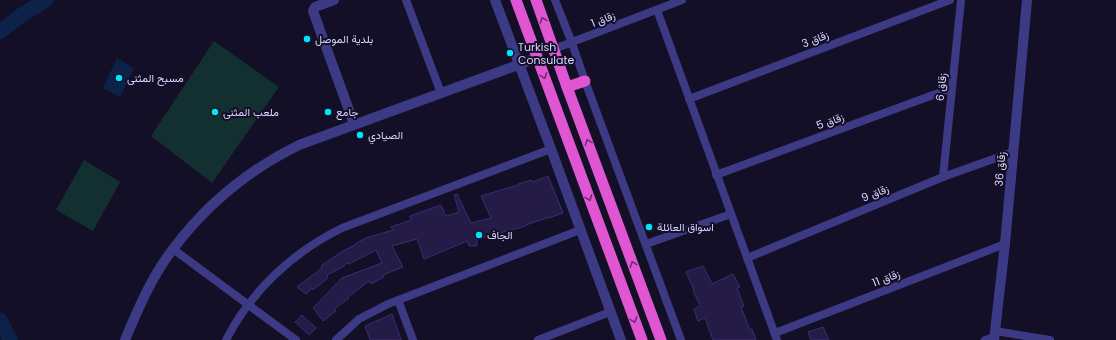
<svg xmlns="http://www.w3.org/2000/svg" width="1116" height="340" font-family="Poppins,Vazirmatn,sans-serif">
  <rect width="100%" height="100%" fill="#130f26"/>
  <g fill="#12302f">
    <path d="M 214,41 L 279,87 L 212,183 L 151,136 Z"/>
    <path d="M 84,160 L 120,182 L 93,231 L 56,210 Z"/>
  </g>
  <path fill="#0c2248" d="M 117,58 L 134,68 L 120,97 L 103,88 Z"/>
  <g fill="none" stroke-linecap="round" stroke-linejoin="round">
    <g stroke="#0c2248" stroke-width="15">
      <path d="M 0,32 L 20,16 L 46,0"/>
      <path d="M 0,320 L 10,340"/>
    </g>
  </g>
  <g fill="#241b47" stroke="#3b2d73">
    <path d="M 548,176 L 563,213 L 549,218 L 549,217 L 526,225 L 526,226 L 477,239 L 477,246 L 469,246 L 467,241 L 424,259 L 417,239 L 392,246 L 403,267 L 383,275 L 384,277 L 371,284 L 369,281 L 348,297 L 349,298 L 334,309 L 336,311 L 323,321 L 313,308 L 342,278 L 382,263 L 376,250 L 349,264 L 347,263 L 341,268 L 327,275 L 328,278 L 313,290 L 312,288 L 306,294 L 297,287 L 322,268 L 321,266 L 341,252 L 355,245 L 355,244 L 366,238 L 393,230 L 391,227 L 411,220 L 410,216 L 441,205 L 446,216 L 459,212 L 454,195 L 457,194 L 471,223 L 491,218 L 481,196 L 518,185 L 518,184 L 531,180 L 532,182 Z"/>
    <path d="M 703,266 L 712,284 L 733,274 L 740,287 L 737,288 L 744,306 L 741,307 L 750,330 L 752,329 L 756,340 L 713,340 L 705,318 L 698,321 L 694,309 L 700,306 L 693,290 L 694,290 L 686,272 Z"/>
    <path d="M 392,314 L 401,340 L 370,340 L 365,326 Z"/>
    <path d="M 302,315 L 316,328 L 309,335 L 295,322 Z"/>
    <path d="M 823,327 L 829,340 L 811,340 L 808,332 Z"/>
  </g>
  <g fill="none" stroke-linecap="round" stroke-linejoin="round">
    <g stroke="#3d3a85" stroke-width="8">
      <path d="M 406,0 L 441,93"/>
      <path d="M 555,0 L 572,43 L 585,81 L 681,340"/>
      <path d="M 657,10 L 777,340"/>
      <path d="M 554,49 L 682,0"/>
      <path d="M 689,99 L 950,0"/>
      <path d="M 716,175 L 952,88"/>
      <path d="M 943,177 L 961,0"/>
      <path d="M 646,244 L 731,214"/>
      <path d="M 173,249 L 296,340"/>
      <path d="M 747,258 L 943,177 L 1013,152"/>
      <path d="M 398,300 L 413,340"/>
      <path d="M 995,331 L 1050,340"/>
      <path d="M 775,333 L 1005,244"/>
      <path d="M 226,340 C 251,291 293,252 342,228 L 551,149"/>
      <path d="M 336,340 L 359,319 L 388,304 L 580,230"/>
      <path d="M 538,340 L 610,312"/>
      <path d="M 985,340 L 994,337"/>
    </g>
    <g stroke="#3d3a85" stroke-width="10">
      <path d="M 334,0 L 315,7 L 313,11 L 354,124"/>
      <path d="M 495,0 L 551,149 L 621,340"/>
      <path d="M 125,340 C 138,309 152,276 173,249 C 206,205 250,169 299,145 L 537,58"/>
      <path d="M 994,340 L 1005,244 L 1027,0"/>
    </g>
    <g stroke="#e055d1" stroke-width="11">
      <path d="M 516,0 L 642,340"/>
      <path d="M 536,0 L 567,87 L 661,340"/>
      <path d="M 567,87 L 585,81"/>
    </g>
  </g>
  <defs><path id="oneway-chevron" d="M-2-3.5L2.5 0L-2 3.5" fill="none" stroke-width="1.6" stroke-linecap="round" stroke-linejoin="round"/></defs>
  <g stroke="#6f2e73">
    <use href="#oneway-chevron" transform="translate(543 20) rotate(-110)"/>
    <use href="#oneway-chevron" transform="translate(544 76) rotate(70)"/>
    <use href="#oneway-chevron" transform="translate(588 142) rotate(-111)"/>
    <use href="#oneway-chevron" transform="translate(589 198) rotate(70)"/>
    <use href="#oneway-chevron" transform="translate(633 264) rotate(-111)"/>
    <use href="#oneway-chevron" transform="translate(634 320) rotate(70)"/>
  </g>
  <g fill="#00e5ff" stroke="#130f26" stroke-width="1.5">
    <circle cx="307" cy="39" r="4"/>
    <circle cx="510" cy="53" r="4"/>
    <circle cx="119" cy="78" r="4"/>
    <circle cx="215" cy="112" r="4"/>
    <circle cx="328" cy="112" r="4"/>
    <circle cx="360" cy="135" r="4"/>
    <circle cx="649" cy="227" r="4"/>
    <circle cx="479" cy="235" r="4"/>
  </g>
  <g text-anchor="middle" stroke-width="4" stroke-linejoin="round" paint-order="stroke">
    <g font-size="11" fill="#d9d4ff" stroke="#130f26">
      <text transform="translate(603 19) rotate(-21)" y="4">زقاق 1</text>
      <text transform="translate(815 39) rotate(-21)" y="4">زقاق 3</text>
      <text transform="translate(941 87) rotate(-84)" y="4">زقاق 6</text>
      <text transform="translate(830 121) rotate(-20)" y="4">زقاق 5</text>
      <text transform="translate(1000 169) rotate(-85)" y="4">زقاق 36</text>
      <text transform="translate(875 193) rotate(-22)" y="4">زقاق 9</text>
      <text transform="translate(886 278) rotate(-21)" y="4">زقاق 11</text>
    </g>
    <g font-size="11" fill="#d9d4ff" stroke="#130f26" text-anchor="start">
      <text x="315" y="43">بلدية الموصل</text>
      <text x="518" y="51">Turkish<tspan x="518" dy="13">Consulate</tspan></text>
      <text x="127" y="82">مسبح المثنى</text>
      <text x="223" y="116">ملعب المثنى</text>
      <text x="336" y="116">جامع</text>
      <text x="368" y="139">الصيادي</text>
      <text x="657" y="231">اسواق العائلة</text>
      <text x="487" y="239">الجاف</text>
    </g>
  </g>
</svg>
